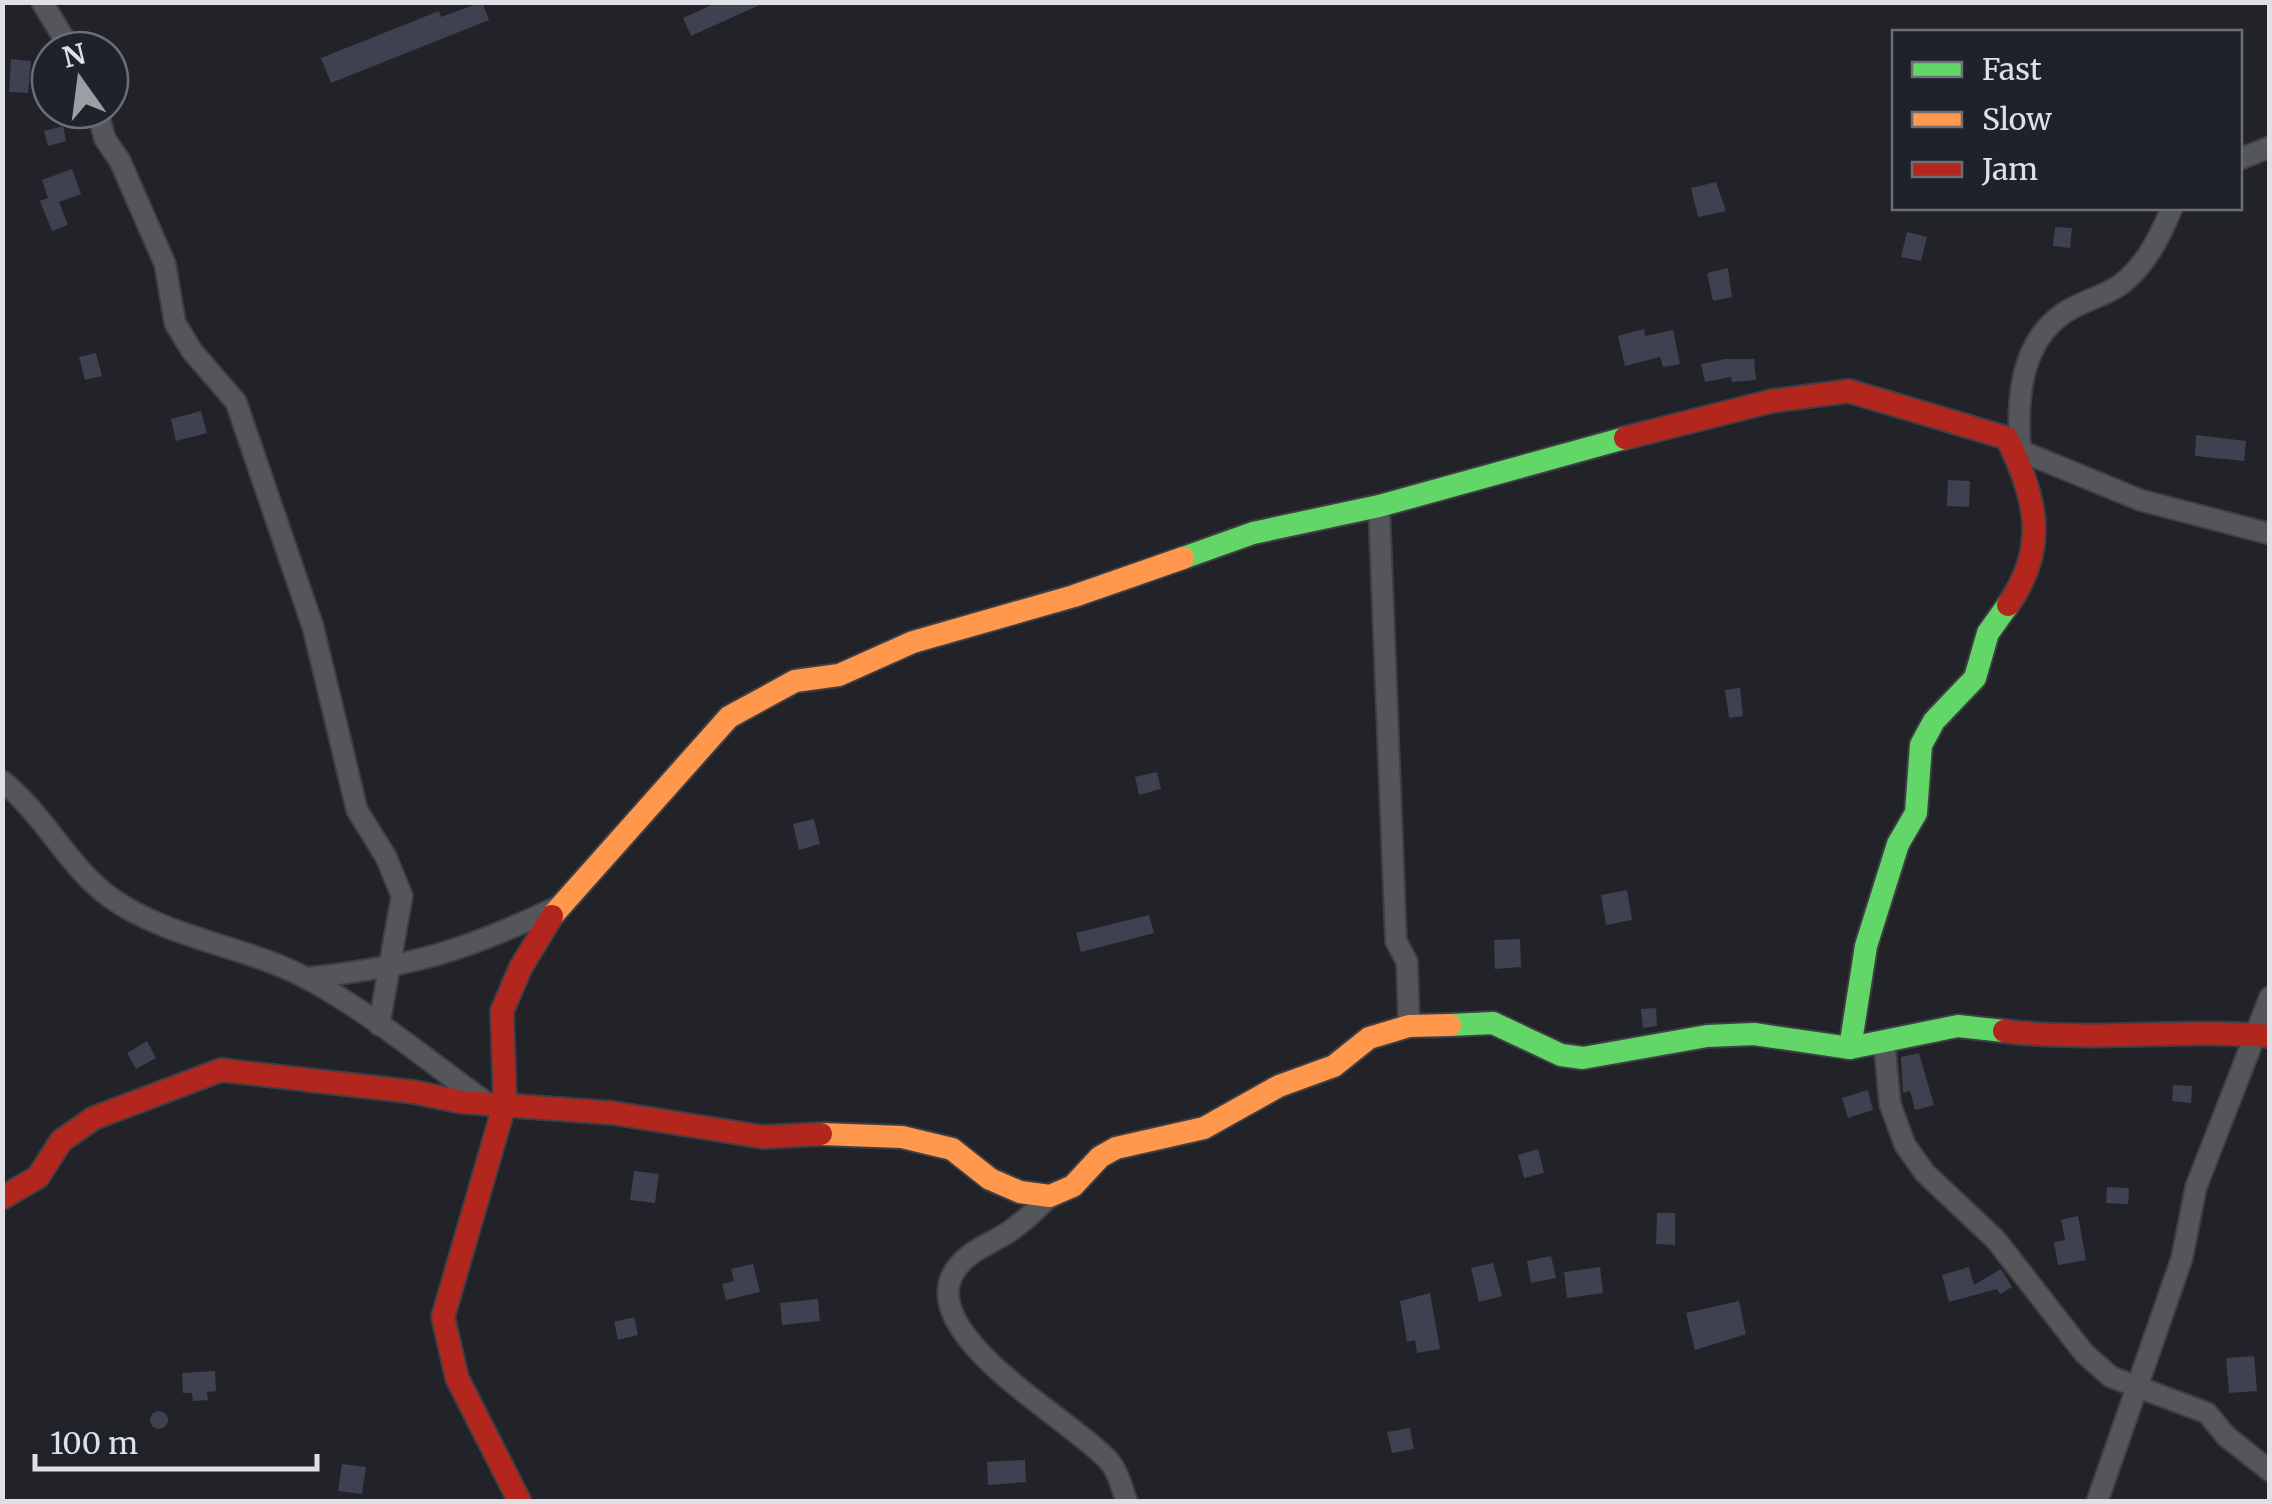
<svg xmlns="http://www.w3.org/2000/svg" width="2272" height="1504" font-family="Merriweather,serif">
  <rect width="100%" height="100%" fill="#222328"/>
  <g fill="#3f4151">
    <path d="M 482,2 L 489,20 L 331,83 L 321,58 L 439,11 L 441,17 Z"/>
    <path d="M 718,2 L 766,2 L 691,36 L 683,18 Z"/>
    <path d="M 11,59 L 31,61 L 28,93 L 9,92 Z"/>
    <path d="M 63,126 L 66,141 L 48,146 L 44,131 Z"/>
    <path d="M 72,169 L 81,194 L 59,202 L 68,225 L 52,231 L 40,201 L 48,198 L 42,180 Z"/>
    <path d="M 1716,182 L 1726,211 L 1698,217 L 1691,188 Z"/>
    <path d="M 2055,227 L 2072,228 L 2070,248 L 2053,246 Z"/>
    <path d="M 1907,232 L 1927,237 L 1921,261 L 1901,257 Z"/>
    <path d="M 1728,268 L 1732,297 L 1713,301 L 1707,273 Z"/>
    <path d="M 1644,329 L 1645,336 L 1673,330 L 1680,364 L 1663,367 L 1660,357 L 1625,366 L 1618,336 Z"/>
    <path d="M 96,353 L 102,376 L 85,380 L 79,357 Z"/>
    <path d="M 1725,359 L 1754,359 L 1756,380 L 1732,382 L 1731,377 L 1705,382 L 1701,364 Z"/>
    <path d="M 201,411 L 207,433 L 176,441 L 171,419 Z"/>
    <path d="M 2196,435 L 2246,441 L 2244,461 L 2195,456 Z"/>
    <path d="M 1948,480 L 1970,481 L 1969,507 L 1947,506 Z"/>
    <path d="M 1740,688 L 1743,716 L 1729,718 L 1725,690 Z"/>
    <path d="M 1157,772 L 1161,789 L 1139,795 L 1135,777 Z"/>
    <path d="M 814,819 L 820,844 L 799,850 L 793,824 Z"/>
    <path d="M 1627,890 L 1632,920 L 1606,925 L 1601,895 Z"/>
    <path d="M 1149,915 L 1154,933 L 1081,952 L 1076,933 Z"/>
    <path d="M 1520,939 L 1521,967 L 1495,969 L 1494,940 Z"/>
    <path d="M 1656,1008 L 1657,1026 L 1643,1028 L 1641,1009 Z"/>
    <path d="M 147,1041 L 156,1058 L 136,1069 L 127,1053 Z"/>
    <path d="M 1919,1053 L 1934,1105 L 1915,1110 L 1910,1091 L 1903,1093 L 1901,1057 Z"/>
    <path d="M 2173,1085 L 2192,1086 L 2191,1103 L 2172,1101 Z"/>
    <path d="M 1868,1090 L 1873,1110 L 1848,1118 L 1842,1098 Z"/>
    <path d="M 1538,1149 L 1544,1173 L 1524,1178 L 1518,1155 Z"/>
    <path d="M 634,1171 L 659,1174 L 655,1203 L 630,1200 Z"/>
    <path d="M 2107,1187 L 2129,1188 L 2128,1204 L 2106,1203 Z"/>
    <path d="M 1657,1213 L 1675,1213 L 1675,1245 L 1656,1244 Z"/>
    <path d="M 2078,1216 L 2086,1260 L 2058,1265 L 2054,1242 L 2065,1240 L 2061,1220 Z"/>
    <path d="M 1551,1256 L 1556,1278 L 1531,1283 L 1527,1261 Z"/>
    <path d="M 1493,1263 L 1502,1296 L 1479,1302 L 1471,1268 Z"/>
    <path d="M 753,1264 L 760,1292 L 726,1300 L 722,1284 L 734,1281 L 731,1269 Z"/>
    <path d="M 1600,1267 L 1603,1293 L 1567,1298 L 1564,1272 Z"/>
    <path d="M 1969,1267 L 1974,1285 L 2001,1269 L 2012,1287 L 2000,1294 L 1997,1289 L 1949,1302 L 1942,1275 Z"/>
    <path d="M 1430,1293 L 1440,1349 L 1417,1353 L 1415,1340 L 1407,1342 L 1400,1301 Z"/>
    <path d="M 818,1299 L 820,1321 L 782,1325 L 780,1303 Z"/>
    <path d="M 1739,1301 L 1746,1334 L 1695,1350 L 1686,1313 Z"/>
    <path d="M 634,1317 L 638,1335 L 618,1340 L 614,1322 Z"/>
    <path d="M 2254,1356 L 2257,1391 L 2229,1393 L 2226,1358 Z"/>
    <path d="M 215,1371 L 216,1391 L 207,1392 L 208,1400 L 193,1401 L 192,1393 L 183,1393 L 182,1373 Z"/>
    <circle cx="159" cy="1420" r="9"/>
    <path d="M 1410,1428 L 1414,1449 L 1392,1453 L 1387,1432 Z"/>
    <path d="M 1025,1460 L 1026,1482 L 988,1485 L 987,1462 Z"/>
    <path d="M 342,1464 L 366,1467 L 362,1494 L 338,1491 Z"/>
  </g>
  <g fill="none" stroke-linecap="round" stroke-linejoin="round">
    <defs>
      <g id="street">
        <path d="M 42,2 L 71,50"/>
        <path d="M 97,110 L 105,139 L 120,161 L 165,264 L 175,323 L 192,351 L 236,402 L 313,627 L 357,810 L 386,857 L 402,896 L 379,1025"/>
        <path d="M 2240,159 L 2270,147"/>
        <path d="M 2020,447 C 2017,399 2020,343 2064,313 C 2081,301 2103,297 2120,285 C 2146,266 2160,236 2172,208"/>
        <path d="M 2016,449 L 2140,500 L 2270,534"/>
        <path d="M 1379,506 L 1396,941 L 1407,962 L 1409,1026"/>
        <path d="M 2,781 C 45,815 67,866 111,898 C 169,939 247,946 308,979 C 371,1013 427,1060 484,1101"/>
        <path d="M 306,978 C 409,967 463,952 557,907"/>
        <path d="M 1884,1041 L 1890,1104 L 1905,1145 L 1925,1173 L 1996,1240 L 2084,1353 L 2111,1377 L 2207,1413 L 2226,1436 L 2270,1471"/>
        <path d="M 1050,1196 C 1037,1209 1025,1221 1010,1231 C 990,1245 962,1252 951,1278 C 926,1341 1073,1421 1108,1460 C 1119,1472 1121,1487 1127,1502"/>
        <path d="M 2097,1502 L 2182,1258 L 2196,1187 L 2270,997"/>
      </g>
      <g id="fast">
        <path d="M 1183,558 L 1253,533 L 1379,506 L 1625,438"/>
        <path d="M 1450,1025 L 1493,1023 L 1561,1055 L 1583,1058 L 1707,1036 L 1754,1034 L 1850,1048 L 1958,1026 L 2004,1031"/>
        <path d="M 1850,1048 L 1866,946 L 1898,844 L 1916,813 L 1921,745 L 1934,721 L 1975,678 L 1988,633 L 2008,605"/>
      </g>
      <g id="slow">
        <path d="M 552,916 L 729,717 L 795,681 L 839,675 L 913,642 L 1074,596 L 1183,558"/>
        <path d="M 821,1134 L 902,1137 L 952,1149 L 990,1179 L 1020,1192 L 1050,1196 L 1073,1186 L 1100,1157 L 1116,1148 L 1204,1128 L 1279,1086 L 1334,1066 L 1369,1038 L 1409,1026 L 1450,1025"/>
      </g>
      <g id="jam">
        <path d="M 1625,438 L 1772,401 L 1849,391 L 2007,438 C 2036,497 2049,547 2008,605"/>
        <path d="M 2004,1031 C 2093,1042 2181,1028 2270,1036"/>
        <path d="M 2,1198 L 38,1177 L 61,1141 L 94,1118 L 221,1070 L 414,1092 L 462,1102 L 613,1113 L 763,1137 L 821,1134"/>
        <path d="M 520,1502 L 457,1378 L 443,1317 L 505,1103 L 502,1011 L 521,967 L 552,916"/>
      </g>
    </defs>
    <use href="#street" stroke="#3e3f44" stroke-width="24"/>
    <use href="#fast" stroke="#3e3f44" stroke-width="26"/>
    <use href="#slow" stroke="#3e3f44" stroke-width="26"/>
    <use href="#jam" stroke="#3e3f44" stroke-width="26"/>
    <use href="#street" stroke="#55565a" stroke-width="20"/>
    <use href="#fast" stroke="#63d668" stroke-width="22"/>
    <use href="#slow" stroke="#ff974d" stroke-width="22"/>
    <use href="#jam" stroke="#b3261e" stroke-width="22"/>
  </g>
  <rect width="2272" height="1504" fill="none" stroke="#dee0e6" stroke-width="10"/>
  <rect x="1892" y="30" width="350" height="180" fill="#1f222b" stroke="#6b6e76" stroke-width="2.5"/>
  <rect x="1912" y="62" width="50" height="15" fill="#63d668" stroke="#6b6e76" stroke-width="2.5"/>
  <text x="1982" y="80" font-size="30" fill="#dee0e6">Fast</text>
  <rect x="1912" y="112" width="50" height="15" fill="#ff974d" stroke="#6b6e76" stroke-width="2.5"/>
  <text x="1982" y="130" font-size="30" fill="#dee0e6">Slow</text>
  <rect x="1912" y="162" width="50" height="15" fill="#b3261e" stroke="#6b6e76" stroke-width="2.5"/>
  <text x="1982" y="180" font-size="30" fill="#dee0e6">Jam</text>
  <g transform="translate(80 80) rotate(346)"><circle r="48" fill="#1f222b" stroke="#6b6e76" stroke-width="2.5"/>
  <path d="M0-8L18 38L0 25L-18 38Z" fill="#9c9ea4"/>
  <text y="-15" font-size="28" font-weight="bold" text-anchor="middle" fill="#dee0e6">N</text>
  </g>
  <path d="M35 1454v15h282v-15" fill="none" stroke="#dee0e6" stroke-width="5"/>
  <text x="50" y="1454" font-size="30" fill="#dee0e6" stroke="#1f222b" stroke-width="8" paint-order="stroke">100 m</text>
</svg>
